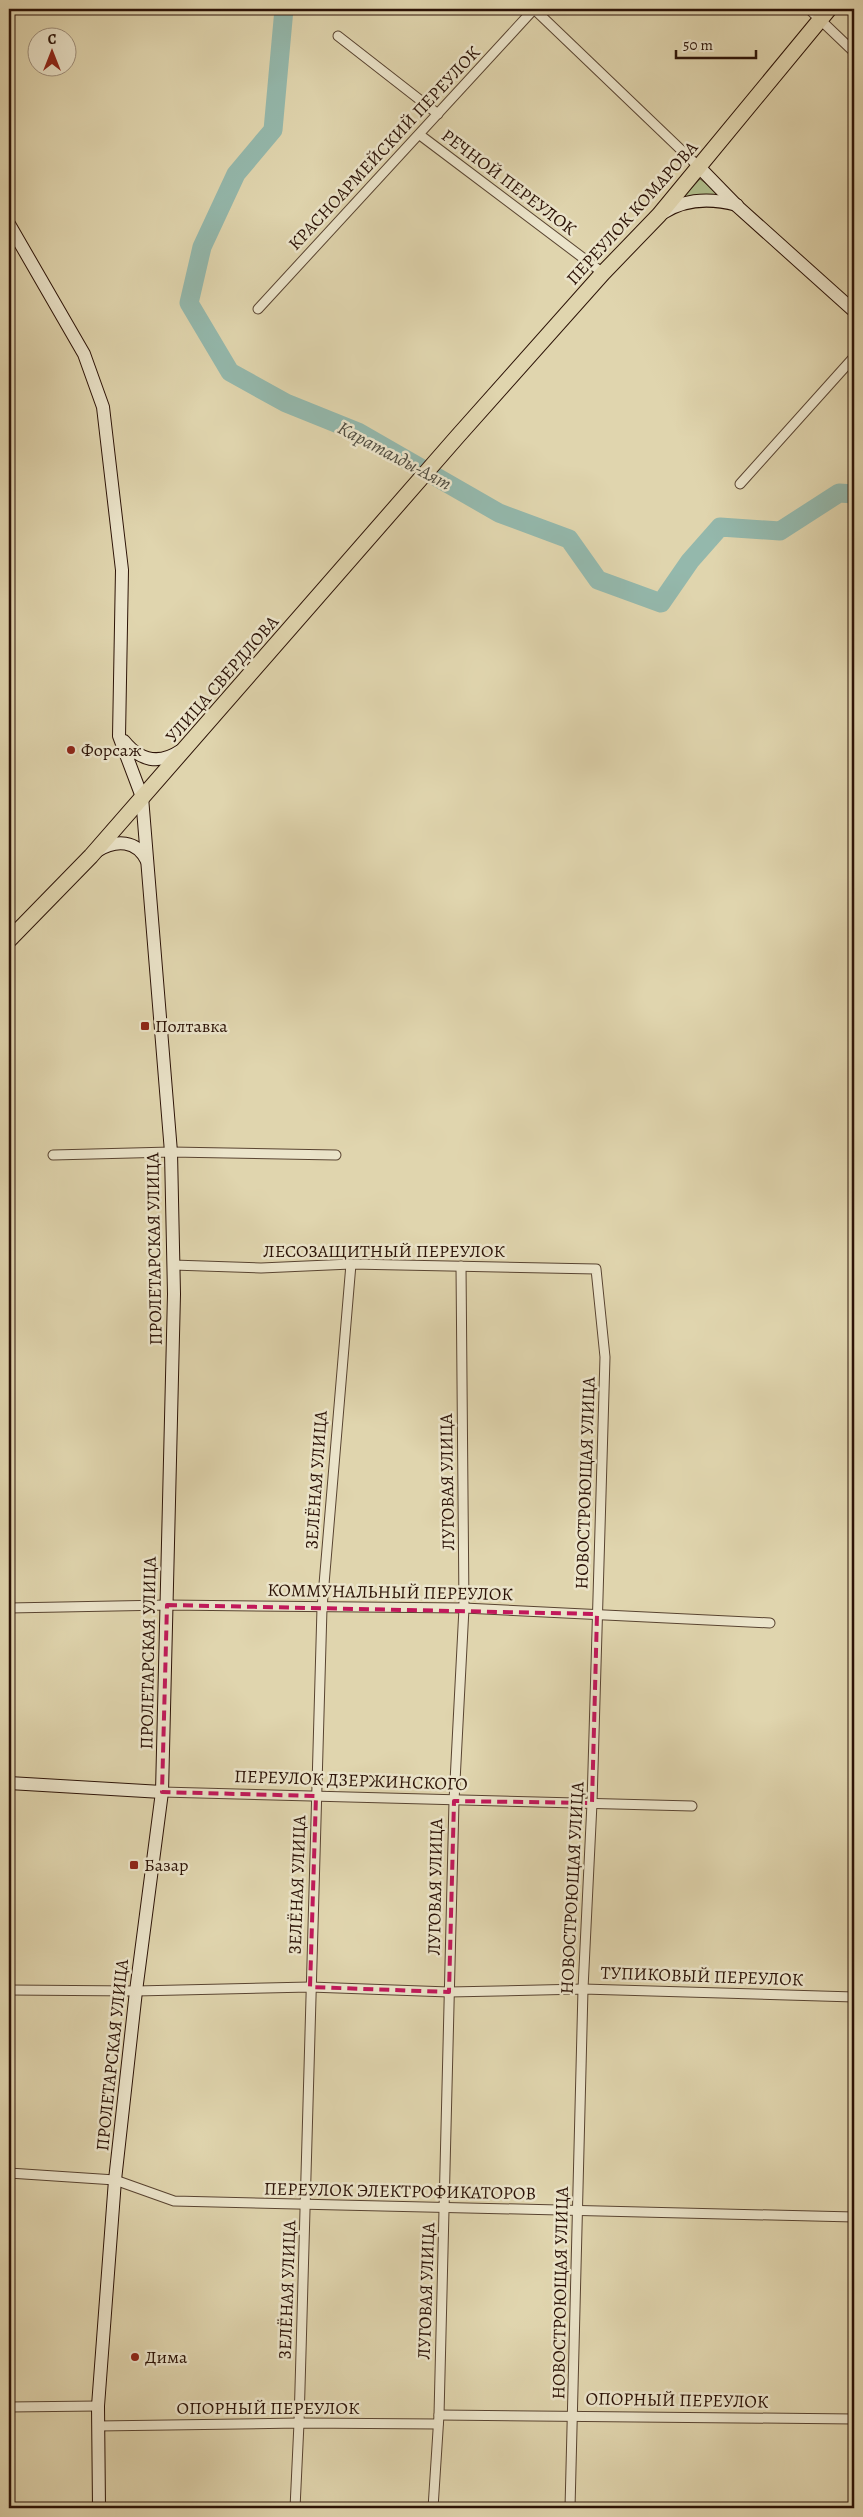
<svg xmlns="http://www.w3.org/2000/svg" width="863" height="2517" font-family="Alegreya,serif">
  <rect width="100%" height="100%" fill="#e0d5ae"/>
  <filter id="stains"><feTurbulence type="fractalNoise" baseFrequency=".004" numOctaves="4"/><feColorMatrix values="0 0 0 0 .2 0 0 0 0 .09 0 0 0 0 .02 0 0 0 .5 -.17"/></filter>
  <radialGradient id="worn" r=".72"><stop offset=".6" stop-color="#630" stop-opacity="0"/><stop offset="1" stop-color="#630" stop-opacity=".3"/></radialGradient>
  <path fill="#b0be8c" stroke="#6e684a" d="M 700,179 L 723,196 L 683,197 Z"/>
  <g fill="none" stroke-linecap="round" stroke-linejoin="round">
    <path stroke="#94b8ac" stroke-width="19" d="M 284,9 L 273,130 L 236,174 L 202,247 L 189,303 L 230,372 L 286,403 L 358,432 L 499,513 L 569,539 L 598,580 L 661,603 L 690,561 L 720,527 L 780,531 L 839,493 L 854,494"/>
    <defs>
      <g id="street">
        <path d="M 809,9 L 854,52"/>
        <path d="M 338,36 L 438,114"/>
        <path d="M 420,135 L 603,273"/>
        <path d="M 258,309 L 534,9 L 700,168"/>
        <path d="M 740,484 L 854,357"/>
        <path d="M 53,1155 L 171,1152 L 336,1155"/>
        <path d="M 173,1265 L 261,1268 L 351,1264 L 596,1269 L 605,1357 L 592,1803 L 583,1989 L 570,2508"/>
        <path d="M 9,1608 L 167,1605 L 464,1608 L 770,1623"/>
        <path d="M 162,1792 L 692,1806"/>
        <path d="M 9,1990 L 136,1991 L 310,1987 L 449,1992 L 583,1989 L 854,1997"/>
        <path d="M 9,2173 L 115,2180 L 174,2201 L 854,2217"/>
        <path d="M 9,2407 L 98,2406"/>
        <path d="M 439,2415 L 854,2419"/>
        <path d="M 98,2426 L 299,2423 L 438,2424"/>
        <path d="M 295,2508 L 299,2423 L 322,1608 L 351,1264"/>
        <path d="M 433,2508 L 439,2415 L 454,1801 L 464,1608 L 461,1266"/>
      </g>
      <g id="secondary">
        <path d="M 700,168 L 737,206 L 854,311"/>
        <path d="M 663,213 C 686,198 711,198 737,205"/>
        <path d="M 9,224 L 84,354 L 103,407 L 122,570 L 119,736 L 142,797 L 171,1152 L 174,1294 L 162,1792 L 136,1991 L 115,2180 L 98,2406 L 99,2508"/>
        <path d="M 124,741 C 140,761 159,765 180,751"/>
        <path d="M 97,851 C 116,839 137,840 147,861"/>
        <path d="M 9,1783 L 162,1792"/>
      </g>
      <path id="primary" d="M 9,940 L 91,856 L 457,437 L 603,273 L 659,215 L 829,9"/>
    </defs>
    <use href="#street" stroke="#594431" stroke-width="11"/>
    <use href="#secondary" stroke="#2c1307" stroke-width="14"/>
    <use href="#primary" stroke="#2c1307" stroke-width="17"/>
    <use href="#street" stroke="#ebe4ca" stroke-width="9"/>
    <use href="#secondary" stroke="#ebe4ca" stroke-width="12"/>
    <use href="#primary" stroke="#e0d5ae" stroke-width="15"/>
  </g>
  <path fill="none" stroke="#c2185b" stroke-width="4" stroke-dasharray="10 6" stroke-linejoin="round" d="M 167,1605 L 597,1614 L 592,1803 L 454,1801 L 449,1992 L 310,1987 L 316,1796 L 162,1792 Z"/>
  <g fill="#8f2418" stroke="#ebe4ca" stroke-width="2">
    <circle cx="71" cy="750" r="5"/>
    <rect x="140" y="1021" width="10" height="10" rx="2.5"/>
    <rect x="129" y="1860" width="10" height="10" rx="2.5"/>
    <circle cx="135" cy="2357" r="5"/>
  </g>
  <g text-anchor="middle" stroke-width="5" stroke-linejoin="round" paint-order="stroke">
    <g font-size="18" fill="#2c1307" stroke="#ebe4ca">
      <text transform="translate(384 148) rotate(-47)" y="6">КРАСНОАРМЕЙСКИЙ ПЕРЕУЛОК</text>
      <text transform="translate(509 182) rotate(37)" y="6">РЕЧНОЙ ПЕРЕУЛОК</text>
      <text transform="translate(632 213) rotate(-48)" y="6">ПЕРЕУЛОК КОМАРОВА</text>
      <text transform="translate(222 679) rotate(-49)" y="6">УЛИЦА СВЕРДЛОВА</text>
      <text transform="translate(154 1249) rotate(-91)" y="6">ПРОЛЕТАРСКАЯ УЛИЦА</text>
      <text x="384" y="1257">ЛЕСОЗАЩИТНЫЙ ПЕРЕУЛОК</text>
      <text transform="translate(316 1480) rotate(-86)" y="6">ЗЕЛЁНАЯ УЛИЦА</text>
      <text transform="translate(447 1482) rotate(-91)" y="6">ЛУГОВАЯ УЛИЦА</text>
      <text transform="translate(585 1483) rotate(-88)" y="6">НОВОСТРОЮЩАЯ УЛИЦА</text>
      <text transform="translate(390 1592) rotate(1)" y="6">КОММУНАЛЬНЫЙ ПЕРЕУЛОК</text>
      <text transform="translate(148 1653) rotate(-89)" y="6">ПРОЛЕТАРСКАЯ УЛИЦА</text>
      <text transform="translate(351 1780) rotate(2)" y="6">ПЕРЕУЛОК ДЗЕРЖИНСКОГО</text>
      <text transform="translate(297 1885) rotate(-88)" y="6">ЗЕЛЁНАЯ УЛИЦА</text>
      <text transform="translate(435 1887) rotate(-89)" y="6">ЛУГОВАЯ УЛИЦА</text>
      <text transform="translate(572 1888) rotate(-87)" y="6">НОВОСТРОЮЩАЯ УЛИЦА</text>
      <text transform="translate(702 1976) rotate(2)" y="6">ТУПИКОВЫЙ ПЕРЕУЛОК</text>
      <text transform="translate(112 2055) rotate(-84)" y="6">ПРОЛЕТАРСКАЯ УЛИЦА</text>
      <text transform="translate(400 2191) rotate(1)" y="6">ПЕРЕУЛОК ЭЛЕКТРОФИКАТОРОВ</text>
      <text transform="translate(287 2290) rotate(-88)" y="6">ЗЕЛЁНАЯ УЛИЦА</text>
      <text transform="translate(426 2291) rotate(-88)" y="6">ЛУГОВАЯ УЛИЦА</text>
      <text transform="translate(560 2293) rotate(-89)" y="6">НОВОСТРОЮЩАЯ УЛИЦА</text>
      <text transform="translate(677 2400) rotate(1)" y="6">ОПОРНЫЙ ПЕРЕУЛОК</text>
      <text x="268" y="2414">ОПОРНЫЙ ПЕРЕУЛОК</text>
    </g>
    <g font-size="18" fill="#2c1307" stroke="#ebe4ca" text-anchor="start">
      <text x="81" y="756">Форсаж</text>
      <text x="155" y="1032">Полтавка</text>
      <text x="144" y="1871">Базар</text>
      <text x="145" y="2363">Дима</text>
    </g>
    <g font-size="19" font-style="italic" fill="#504d41" stroke="#ebe4ca">
      <text transform="translate(395 455) rotate(28)" y="7">Караталды-Аят</text>
    </g>
  </g>
  <rect width="863" height="2517" fill="none" stroke="#e0d5ae" stroke-width="30"/>
  <rect x="10" y="10" width="843" height="2497" fill="none" stroke="#2c1307" stroke-width="2.5"/>
  <rect x="15" y="15" width="833" height="2487" fill="none" stroke="#2c1307"/>
  <g transform="translate(52 52)"><circle r="24" fill="#ebe4ca" stroke="#9f907c"/>
  <path d="M0-4L9 19L0 12L-9 19Z" fill="#8f2418"/>
  <text y="-8" font-size="14" font-weight="bold" text-anchor="middle" fill="#2c1307">С</text>
  </g>
  <path d="M676 50v8h80v-8" fill="none" stroke="#2c1307" stroke-width="2.5"/>
  <text x="683" y="50" font-size="15" fill="#2c1307" stroke="#ebe4ca" stroke-width="4" paint-order="stroke">50 m</text>
  <rect width="100%" height="100%" filter="url(#stains)"/>
  <rect width="100%" height="100%" fill="url(#worn)"/>
</svg>
